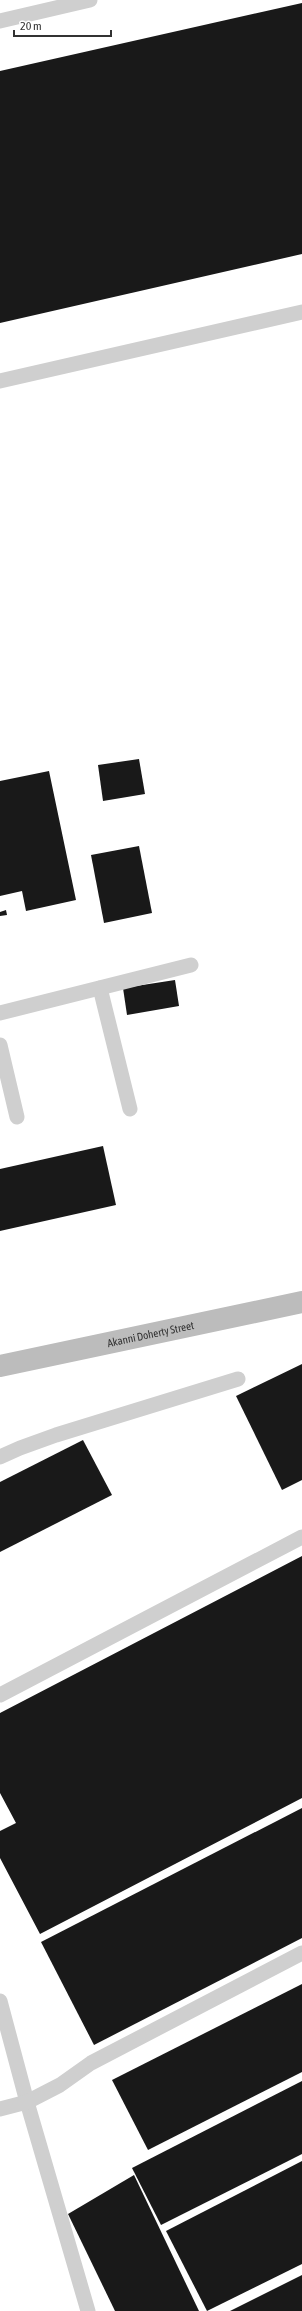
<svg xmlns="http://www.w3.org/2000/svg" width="302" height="2311" font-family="'Asap Condensed',sans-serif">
  <rect width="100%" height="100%" fill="#fff"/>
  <g fill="#191919">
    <path d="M 302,3 L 302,254 L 0,323 L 0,71 Z"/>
    <path d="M 139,759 L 145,794 L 103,801 L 98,765 Z"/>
    <path d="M 49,771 L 76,900 L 26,911 L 22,891 L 0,896 L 0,781 Z"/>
    <path d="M 139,846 L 152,913 L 104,923 L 91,855 Z"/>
    <path d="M 6,910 L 7,915 L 0,916 L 0,912 Z"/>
    <path d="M 175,980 L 179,1006 L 127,1015 L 123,988 Z"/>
    <path d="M 103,1146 L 116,1205 L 0,1231 L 0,1169 Z"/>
    <path d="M 302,1364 L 302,1480 L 282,1490 L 236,1396 Z"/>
    <path d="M 83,1440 L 112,1495 L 0,1552 L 0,1482 Z"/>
    <path d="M 302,1556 L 302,1798 L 40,1934 L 0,1858 L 0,1831 L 16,1823 L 0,1793 L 0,1713 Z"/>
    <path d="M 302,1808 L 302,1938 L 94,2045 L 41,1942 Z"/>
    <path d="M 302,1984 L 302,2072 L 148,2150 L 112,2080 Z"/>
    <path d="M 302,2081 L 302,2154 L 161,2225 L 132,2168 Z"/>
    <path d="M 302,2161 L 302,2264 L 207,2311 L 166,2231 Z"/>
    <path d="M 134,2175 L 199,2311 L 115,2311 L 68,2214 Z"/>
    <path d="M 302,2275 L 302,2311 L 230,2311 Z"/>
  </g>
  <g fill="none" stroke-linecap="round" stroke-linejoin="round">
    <g stroke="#cfcfcf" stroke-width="15">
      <path d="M 0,21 L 90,0"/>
      <path d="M 0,381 L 302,312"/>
      <path d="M 100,988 L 130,1109"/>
      <path d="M 0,1013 L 191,965"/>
      <path d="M 0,1045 L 17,1117"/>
      <path d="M 0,1457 L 20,1448 L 56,1435 L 238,1379"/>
      <path d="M 0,1695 L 302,1537"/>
      <path d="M 0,2001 L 27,2102 L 88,2311"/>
      <path d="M 0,2109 L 27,2102 L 60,2085 L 91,2063 L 302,1953"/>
    </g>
    <path stroke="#bcbcbc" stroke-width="22" id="s1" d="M 0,1366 L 302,1302"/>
  </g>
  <g text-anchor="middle" stroke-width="4" stroke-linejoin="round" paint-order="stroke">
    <g font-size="11" fill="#323232" stroke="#fff">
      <text dy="4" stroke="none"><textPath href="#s1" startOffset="154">Akanni Doherty Street</textPath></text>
    </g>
  </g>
  <path d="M14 30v6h97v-6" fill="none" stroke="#323232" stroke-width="2"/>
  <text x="20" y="30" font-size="12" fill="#323232" stroke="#ffffff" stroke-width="3" paint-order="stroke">20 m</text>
</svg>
